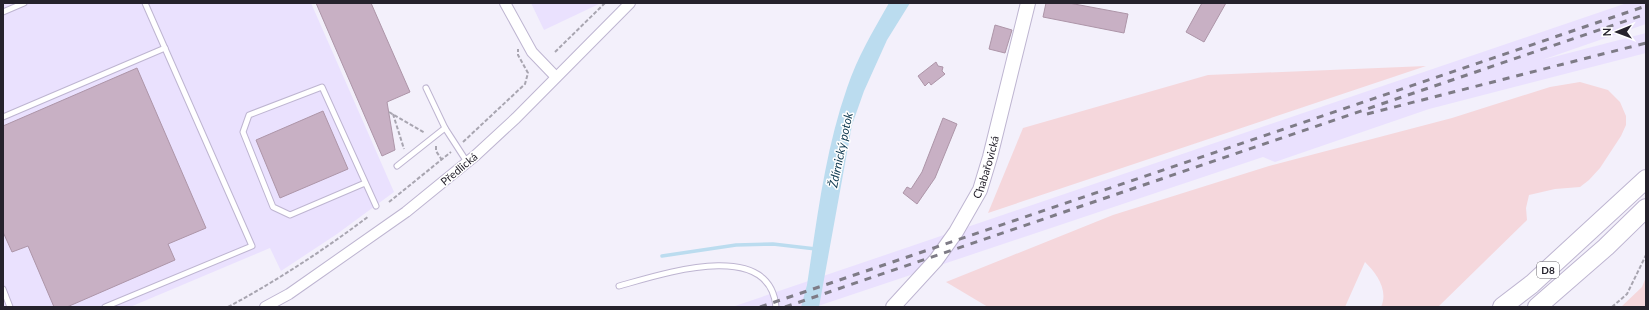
<svg xmlns="http://www.w3.org/2000/svg" width="1649" height="310" font-family="Lato,sans-serif">
  <rect width="100%" height="100%" fill="#f3f0fb"/>
  <g fill="#eae1fe">
    <path d="M 3,3 L 311,3 L 394,192 L 337,234 L 281,271 L 270,248 L 130,307 L 3,307 Z"/>
    <path d="M 531,3 L 601,3 L 544,30 Z"/>
    <path d="M 1627,3 L 1646,3 L 1646,24 L 1542,60 L 1646,33 L 1646,53 L 1429,109 L 1275,162 L 1263,157 L 815,307 L 732,307 Z"/>
  </g>
  <g fill="#f5d7dc">
    <path d="M 1426,66 L 988,213 L 1023,128 L 1208,75 Z"/>
    <path d="M 1580,82 L 1608,90 L 1620,102 L 1626,116 L 1626,125 L 1621,136 L 1600,168 L 1589,180 L 1580,187 L 1555,189 L 1529,195 L 1526,208 L 1527,220 L 1438,307 L 1381,307 C 1389,290 1376,273 1365,262 L 1345,307 L 988,307 L 946,282 L 1113,215 L 1269,166 L 1452,118 L 1550,87 Z"/>
    <path d="M 1646,277 L 1646,307 L 1621,307 L 1642,287 Z"/>
  </g>
  <path fill="#bbdcef" d="M 889,3 L 910,3 L 887,40 L 864,91 L 852,125 L 819,307 L 801,307 L 807,285 C 817,219 825,151 847,88 C 857,58 873,31 889,3 Z"/>
  <g fill="none" stroke-linecap="round" stroke-linejoin="round">
    <path stroke="#bbdcef" stroke-width="3.5" d="M 662,256 L 736,245 L 773,244 L 816,249"/>
  </g>
  <g fill="#c8b0c4" stroke="#ad95a8">
    <path d="M 316,3 L 371,3 L 410,92 L 387,102 L 395,150 L 382,156 Z"/>
    <path d="M 1046,3 L 1069,3 L 1128,14 L 1124,33 L 1043,17 Z"/>
    <path d="M 1202,3 L 1226,3 L 1204,42 L 1186,32 Z"/>
    <path d="M 995,25 L 1012,30 L 1005,53 L 989,49 Z"/>
    <path d="M 936,62 L 938,66 L 943,67 L 942,71 L 945,74 L 931,85 L 929,82 L 925,86 L 918,76 Z"/>
    <path d="M 137,68 L 206,228 L 168,244 L 175,260 L 67,307 L 54,307 L 28,246 L 12,252 L 3,232 L 3,126 Z"/>
    <path d="M 323,111 L 348,169 L 280,198 L 256,140 Z"/>
    <path d="M 943,118 L 957,124 L 935,178 L 917,204 L 903,193 L 907,187 L 911,189 L 922,172 Z"/>
  </g>
  <g fill="none" stroke-linecap="round" stroke-linejoin="round">
    <defs>
      <g id="service">
        <path d="M 3,12 L 24,3"/>
        <path d="M 426,88 L 445,128"/>
        <path d="M 3,117 L 165,48"/>
        <path d="M 397,166 L 445,128 L 467,162"/>
        <path d="M 365,183 L 290,215 L 273,207 L 243,132 L 249,115 L 322,87 L 376,206"/>
        <path d="M 619,286 C 659,275 770,237 776,307"/>
        <path d="M 3,289 L 10,307"/>
        <path d="M 105,307 L 252,246 L 145,3"/>
      </g>
      <g id="minor">
        <path d="M 505,3 L 532,52 L 556,77"/>
        <path d="M 265,307 L 289,294 L 406,212 L 476,155 L 516,118 L 630,3"/>
      </g>
      <g id="secondary">
        <path id="s1" d="M 893,307 L 936,260 L 956,232 L 980,190 L 990,157 L 1028,3"/>
      </g>
      <g id="motorway">
        <path d="M 1502,307 L 1532,284 L 1646,179"/>
        <path d="M 1537,307 L 1606,247 L 1646,208"/>
      </g>
    </defs>
    <use href="#service" stroke="#beb5d1" stroke-width="7"/>
    <use href="#minor" stroke="#beb5d1" stroke-width="12"/>
    <use href="#secondary" stroke="#beb5d1" stroke-width="16"/>
    <use href="#motorway" stroke="#beb5d1" stroke-width="20"/>
    <g stroke="#a8a5b0" stroke-width="2" stroke-dasharray="4 2" stroke-linecap="butt">
      <path d="M 555,52 L 605,3"/>
      <path d="M 389,112 L 425,133"/>
      <path d="M 393,114 L 404,149"/>
      <path d="M 463,142 L 525,84 L 528,73 L 518,55 L 518,49"/>
      <path d="M 436,146 L 436,151 L 442,160"/>
      <path d="M 389,202 L 451,152"/>
      <path d="M 228,307 C 278,280 324,250 369,216"/>
      <path d="M 1612,307 L 1627,294 L 1646,255"/>
    </g>
    <use href="#service" stroke="#fff" stroke-width="5"/>
    <use href="#minor" stroke="#fff" stroke-width="10"/>
    <use href="#secondary" stroke="#fff" stroke-width="14"/>
    <use href="#motorway" stroke="#fff" stroke-width="18"/>
    <g stroke="#7e7b86" stroke-width="3" stroke-dasharray="7 7" stroke-linecap="butt">
      <path d="M 1367,114 L 1646,43"/>
      <path d="M 760,307 L 1646,6"/>
      <path d="M 785,307 L 1646,14"/>
    </g>
  </g>
  <g text-anchor="middle" stroke-width="3" stroke-linejoin="round" paint-order="stroke">
    <rect fill="#fff" stroke="#66646b" stroke-width="1" x="1537" y="262" width="22" height="16" rx="3"/>
    <g font-size="10" font-weight="bold" fill="#25222c">
      <text x="1548" y="274">D8</text>
    </g>
    <g font-size="11" fill="#25222c" stroke="#fff">
      <text dy="4" stroke="none"><textPath href="#s1" startOffset="170">Chabařovická</textPath></text>
      <text transform="translate(459 169) rotate(-40)" y="4">Předlická</text>
    </g>
    <g font-size="12" font-style="italic" fill="#0e394f" stroke="#fff">
      <text transform="translate(841 150) rotate(-78)" y="4">Ždírnický potok</text>
    </g>
  </g>
  <rect width="1649" height="310" fill="none" stroke="#25222c" stroke-width="8"/>
  <g transform="translate(1617 32) rotate(269)" stroke="#ffffff" stroke-width="3" paint-order="stroke">
  <path d="M0-3L7 15L0 10L-7 15Z" fill="#25222c"/>
  <text y="-6" font-size="11" font-weight="bold" text-anchor="middle" fill="#25222c">N</text>
  </g>
</svg>
